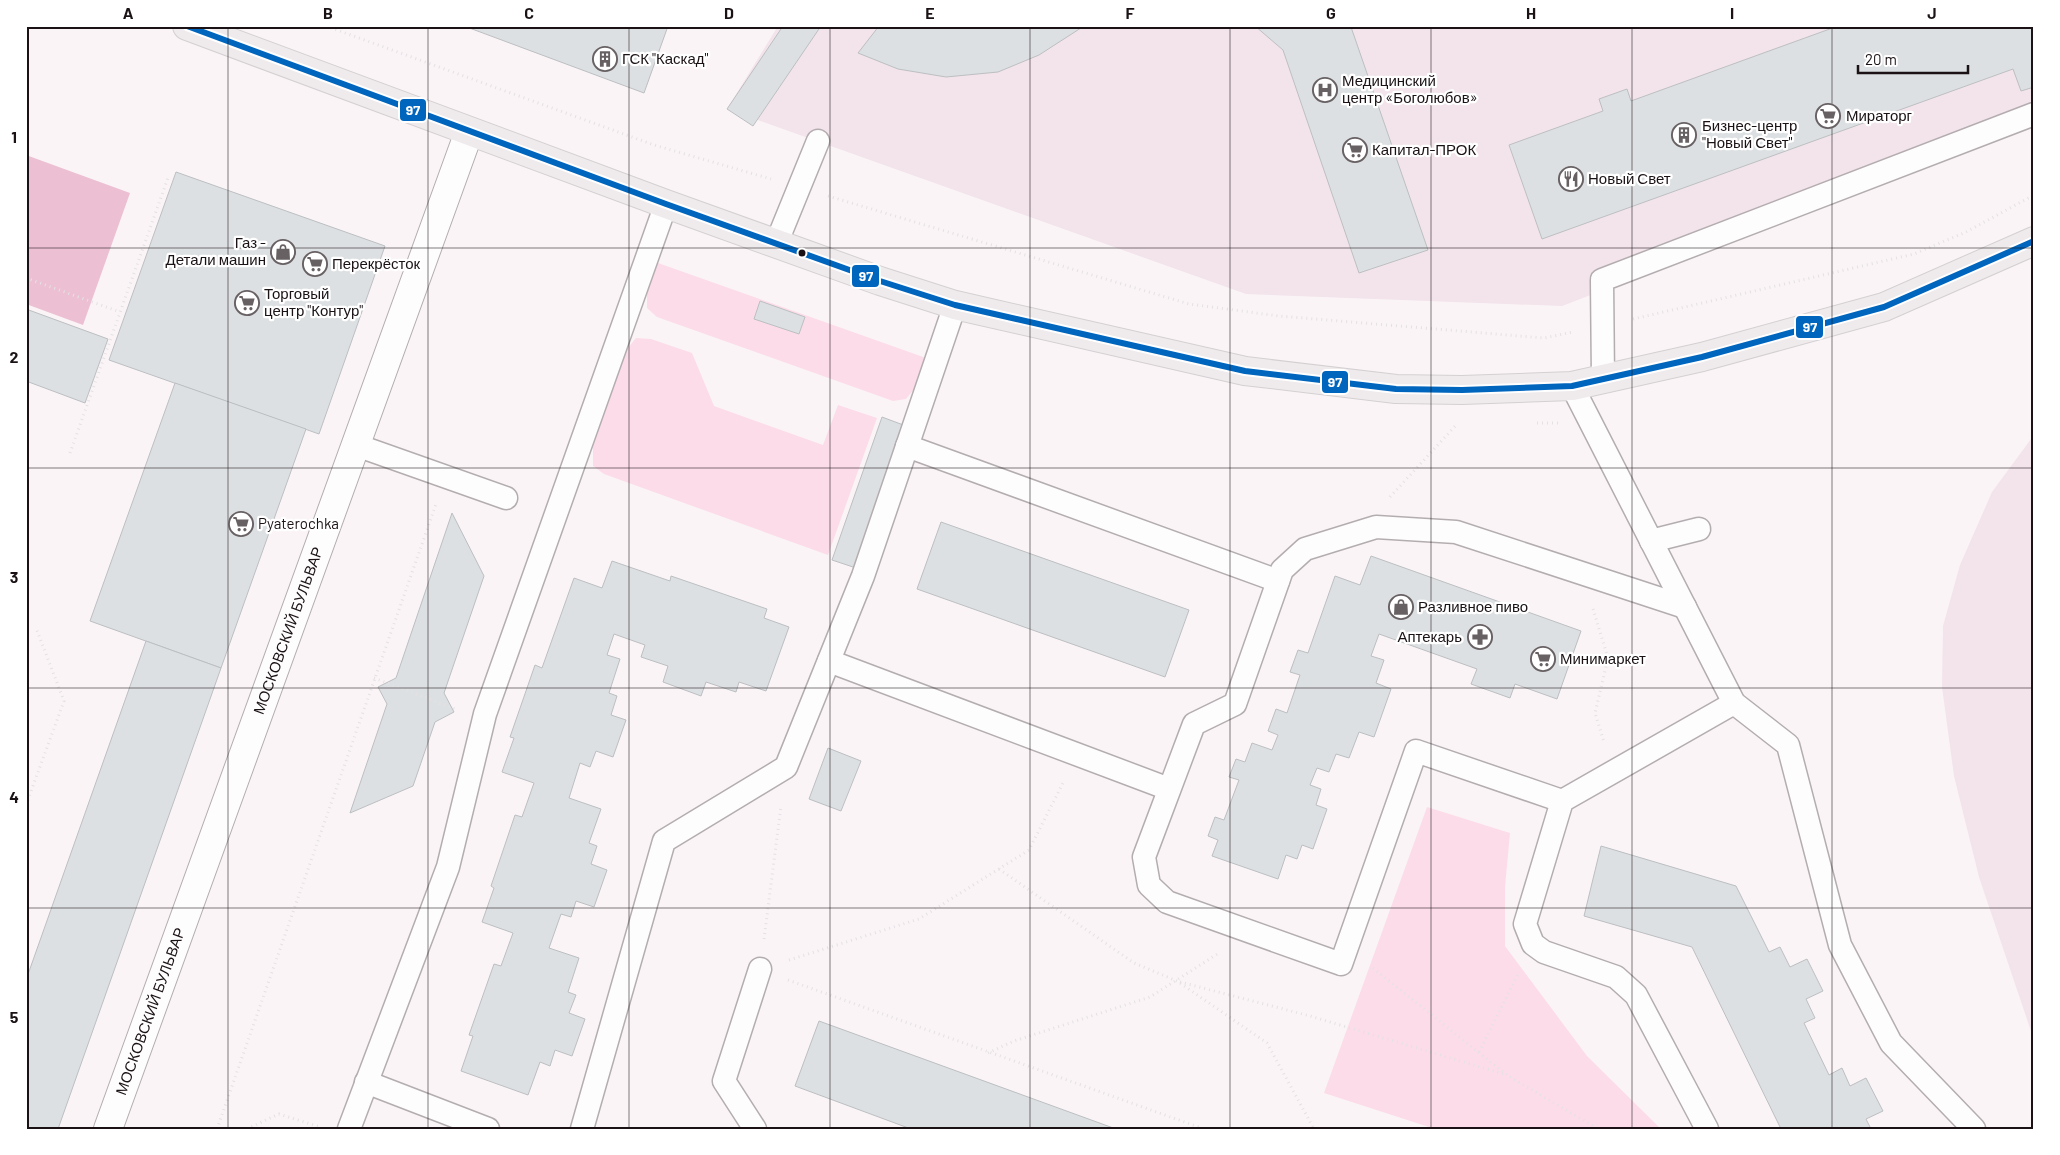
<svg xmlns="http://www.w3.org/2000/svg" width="2060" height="1155" font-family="Barlow,sans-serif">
  <rect width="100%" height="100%" fill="#faf4f7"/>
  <g fill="#f2e4ea">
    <path d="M 778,26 L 2034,26 L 2034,124 L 1562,306 L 1246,294 L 727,109 Z"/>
    <path d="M 2034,435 L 2034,1040 L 1979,877 L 1954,776 L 1942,687 L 1943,626 L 1960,565 L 1992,492 Z"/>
  </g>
  <g fill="#fcdce8">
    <path d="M 658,263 L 926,358 L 915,388 L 906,399 L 893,401 L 657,317 L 647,308 L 647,294 Z"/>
    <path d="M 636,338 L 651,339 L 692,353 L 714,406 L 823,445 L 838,405 L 877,418 L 828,555 L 604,474 L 593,466 L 593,447 L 627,349 Z"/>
    <path d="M 1427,807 L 1510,833 L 1505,887 L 1505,946 L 1587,1056 L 1661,1129 L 1435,1129 L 1324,1093 Z"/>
  </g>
  <path fill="#ecc0d2" d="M 26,155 L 130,193 L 83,325 L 26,304 Z"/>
  <g fill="#dde0e2" stroke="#bcbfc1">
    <path d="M 464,26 L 668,26 L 644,93 Z"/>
    <path d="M 783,26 L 821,26 L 753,126 L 727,109 Z"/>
    <path d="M 879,26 L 1084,26 L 1039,55 L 998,72 L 946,77 L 898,69 L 858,53 Z"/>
    <path d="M 1255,26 L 1351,27 L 1428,250 L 1359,273 L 1283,50 Z"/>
    <path d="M 1838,26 L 2034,26 L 2034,87 L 2021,91 L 2013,69 L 1542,239 L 1509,145 L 1603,111 L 1599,99 L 1627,89 L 1631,101 Z"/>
    <path d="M 176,172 L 385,246 L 319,434 L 109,360 Z"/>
    <path d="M 760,301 L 805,317 L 799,334 L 754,319 Z"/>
    <path d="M 26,309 L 108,339 L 85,403 L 26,381 Z"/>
    <path d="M 175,383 L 306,429 L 221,668 L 90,621 Z"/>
    <path d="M 882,417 L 906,426 L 859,569 L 832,560 Z"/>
    <path d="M 452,513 L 484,576 L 444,693 L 454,712 L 435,722 L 413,786 L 350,813 L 387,704 L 378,687 L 396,678 Z"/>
    <path d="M 941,522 L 1189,610 L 1165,677 L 917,589 Z"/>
    <path d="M 1371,556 L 1581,631 L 1557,699 L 1515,684 L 1510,698 L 1471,684 L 1477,669 L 1379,634 L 1371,656 L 1384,660 L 1376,683 L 1391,689 L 1374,737 L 1359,732 L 1349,758 L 1336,754 L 1329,772 L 1317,768 L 1310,785 L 1321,789 L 1316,805 L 1327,809 L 1313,849 L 1302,845 L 1297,859 L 1286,855 L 1278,879 L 1212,856 L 1218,840 L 1208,836 L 1215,817 L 1224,820 L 1239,780 L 1229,777 L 1236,759 L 1245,762 L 1252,743 L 1272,750 L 1278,735 L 1268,731 L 1276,709 L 1287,713 L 1300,675 L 1290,672 L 1298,650 L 1308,653 L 1335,576 L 1360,585 Z"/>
    <path d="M 612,561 L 670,581 L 671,576 L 767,609 L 764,618 L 789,627 L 766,691 L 739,682 L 736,692 L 706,682 L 701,696 L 663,682 L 668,666 L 641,657 L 645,645 L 614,634 L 607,655 L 620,659 L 609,693 L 617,696 L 611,715 L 626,720 L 613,757 L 596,751 L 590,767 L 580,763 L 569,798 L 601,809 L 589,843 L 597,846 L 591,864 L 607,870 L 594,907 L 576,901 L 571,917 L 561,914 L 549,948 L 579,958 L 568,992 L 576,995 L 569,1013 L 585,1019 L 572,1056 L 555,1050 L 550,1066 L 540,1062 L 528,1095 L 461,1071 L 473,1036 L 469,1035 L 494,964 L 501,966 L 513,933 L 482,922 L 494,888 L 491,886 L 515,815 L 522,817 L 534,783 L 502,772 L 514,738 L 510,737 L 535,665 L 542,668 L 574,578 L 602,588 Z"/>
    <path d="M 146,641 L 221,668 L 58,1129 L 30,1129 L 26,1127 L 26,980 Z"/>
    <path d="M 828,748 L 861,761 L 841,811 L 809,799 Z"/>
    <path d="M 1601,846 L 1736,886 L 1769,952 L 1780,947 L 1790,967 L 1807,959 L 1823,991 L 1806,999 L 1815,1018 L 1804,1023 L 1829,1075 L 1842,1068 L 1850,1086 L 1866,1078 L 1883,1111 L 1866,1119 L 1871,1129 L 1781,1129 L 1692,947 L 1584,916 Z"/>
    <path d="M 819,1021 L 1116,1129 L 911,1129 L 795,1086 Z"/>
  </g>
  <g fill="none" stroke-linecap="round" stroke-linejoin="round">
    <defs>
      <g id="lane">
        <path d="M 776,244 L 818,141"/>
        <path d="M 1603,379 L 1602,280 L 2034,114"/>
        <path d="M 1572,386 L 1734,703 L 1788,745 L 1840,945 L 1891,1043 L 1974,1129"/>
        <path d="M 356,445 L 506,498"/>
        <path d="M 907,446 L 1278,581"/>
        <path d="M 1651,541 L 1699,529"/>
        <path d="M 829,661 L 1169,789"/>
        <path d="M 1562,801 L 1416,751 L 1341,964 L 1167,902 L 1149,885 L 1144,857 L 1194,724 L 1235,704 L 1282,570 L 1305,549 L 1376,527 L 1456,532 L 1685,607"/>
        <path d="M 366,1082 L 488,1129"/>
        <path d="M 349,1129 L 448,867 L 485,714 L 666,204"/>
        <path d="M 582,1129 L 664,841 L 786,767 L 863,576 L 955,305"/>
        <path d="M 755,1129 L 724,1081 L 760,969"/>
        <path d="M 1707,1129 L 1636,995 L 1616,977 L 1544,952 L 1533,944 L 1525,924 L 1562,801 L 1734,703"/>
      </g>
      <g id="street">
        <path id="s1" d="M 108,1129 L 469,132"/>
      </g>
      <path id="primary" d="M 187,26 L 666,204 L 880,281 L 955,305 L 1245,371 L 1396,389 L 1462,390 L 1572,386 L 1702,357 L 1884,307 L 2034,241"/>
    </defs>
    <use href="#lane" stroke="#b4adb0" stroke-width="25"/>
    <use href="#street" stroke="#b4adb0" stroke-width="30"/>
    <use href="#primary" stroke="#d4d0d2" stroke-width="30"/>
    <g stroke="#e4e1e3" stroke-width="3" stroke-dasharray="1 4" stroke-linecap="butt">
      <path d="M 326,26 L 654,145 L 771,179"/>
      <path d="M 828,196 L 1189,304 L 1279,316 L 1544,338 L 1573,332"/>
      <path d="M 26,278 L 120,312"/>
      <path d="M 1633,319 L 1914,254 L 1966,232 L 2034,195"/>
      <path d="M 1537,423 L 1558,423"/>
      <path d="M 70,453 L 169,175"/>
      <path d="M 1390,497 L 1457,424"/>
      <path d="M 1593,609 L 1608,658 L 1595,713 L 1604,742"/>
      <path d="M 374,678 L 455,709"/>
      <path d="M 26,805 L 64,701 L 36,628"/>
      <path d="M 26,859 L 28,864"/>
      <path d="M 999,869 L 1134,963 L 1177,981 L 1267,1043 L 1314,1129"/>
      <path d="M 764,939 L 781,806"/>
      <path d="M 789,960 L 919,919 L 1029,850 L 1064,781"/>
      <path d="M 1373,968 L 1507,1075 L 1598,1129"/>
      <path d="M 788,980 L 1204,1129"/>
      <path d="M 1180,982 L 1310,1016 L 1507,1075"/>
      <path d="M 1479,1052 L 1519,972"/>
      <path d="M 988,1053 L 1014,1041 L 1150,997 L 1219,953"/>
      <path d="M 217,1129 L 436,504"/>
      <path d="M 247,1129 L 279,1114 L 320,1127"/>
    </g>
    <use href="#lane" stroke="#fefdfe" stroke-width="22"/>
    <use href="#street" stroke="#fefdfe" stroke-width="28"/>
    <use href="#primary" stroke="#efeaec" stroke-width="28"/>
    <defs>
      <path id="bus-1" d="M 187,26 L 666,204 L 880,281 L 955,305 L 1245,371 L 1396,389 L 1462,390 L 1572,386 L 1702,357 L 1884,307 L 2034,241"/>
    </defs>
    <use href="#bus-1" stroke="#fff" stroke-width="10"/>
    <use href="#bus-1" stroke="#0065bd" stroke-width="6"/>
  </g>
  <path fill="none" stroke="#1a1215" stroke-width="1" stroke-opacity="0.55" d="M 228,26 L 228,1129M 428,26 L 428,1129M 629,26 L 629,1129M 830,26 L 830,1129M 1030,26 L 1030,1129M 1230,26 L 1230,1129M 1431,26 L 1431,1129M 1632,26 L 1632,1129M 1832,26 L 1832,1129M 26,248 L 2034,248M 26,468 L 2034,468M 26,688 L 2034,688M 26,908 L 2034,908"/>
  <defs>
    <symbol id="building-ring" viewBox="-11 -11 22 22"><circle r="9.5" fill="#fff" stroke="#686164" stroke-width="1.5"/><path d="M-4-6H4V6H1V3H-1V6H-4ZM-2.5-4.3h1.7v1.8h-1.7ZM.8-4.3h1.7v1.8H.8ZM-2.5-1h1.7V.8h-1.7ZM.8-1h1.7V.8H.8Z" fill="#686164"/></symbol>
    <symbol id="hospital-ring" viewBox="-11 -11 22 22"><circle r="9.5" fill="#fff" stroke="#686164" stroke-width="1.5"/><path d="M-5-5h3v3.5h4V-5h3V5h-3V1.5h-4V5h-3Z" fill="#686164"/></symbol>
    <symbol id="supermarket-ring" viewBox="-11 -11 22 22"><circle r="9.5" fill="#fff" stroke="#686164" stroke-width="1.5"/><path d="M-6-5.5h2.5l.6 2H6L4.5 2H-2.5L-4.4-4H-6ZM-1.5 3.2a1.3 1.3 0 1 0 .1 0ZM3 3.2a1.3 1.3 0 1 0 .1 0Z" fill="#686164"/></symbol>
    <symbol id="restaurant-ring" viewBox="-11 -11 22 22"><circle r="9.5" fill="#fff" stroke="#686164" stroke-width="1.5"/><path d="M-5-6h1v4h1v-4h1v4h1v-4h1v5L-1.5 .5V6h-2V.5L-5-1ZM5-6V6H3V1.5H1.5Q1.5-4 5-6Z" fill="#686164"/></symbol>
    <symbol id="shop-ring" viewBox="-11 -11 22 22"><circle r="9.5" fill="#fff" stroke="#686164" stroke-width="1.5"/><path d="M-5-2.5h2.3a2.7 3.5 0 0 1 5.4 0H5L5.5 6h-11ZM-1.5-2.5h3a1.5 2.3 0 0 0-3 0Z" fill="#686164"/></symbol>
    <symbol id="pharmacy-ring" viewBox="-11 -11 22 22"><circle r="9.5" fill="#fff" stroke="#686164" stroke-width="1.5"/><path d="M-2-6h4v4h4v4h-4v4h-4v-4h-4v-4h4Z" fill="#686164"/></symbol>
  </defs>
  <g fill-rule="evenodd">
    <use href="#building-ring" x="591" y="45" width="28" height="28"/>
    <use href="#hospital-ring" x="1311" y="76" width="28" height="28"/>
    <use href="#supermarket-ring" x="1814" y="102" width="28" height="28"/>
    <use href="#building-ring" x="1670" y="121" width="28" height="28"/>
    <use href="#supermarket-ring" x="1341" y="136" width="28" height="28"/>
    <use href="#restaurant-ring" x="1557" y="165" width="28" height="28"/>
    <use href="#shop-ring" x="269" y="238" width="28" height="28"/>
    <use href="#supermarket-ring" x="301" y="250" width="28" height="28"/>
    <use href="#supermarket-ring" x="233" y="289" width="28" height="28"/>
    <use href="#supermarket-ring" x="227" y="510" width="28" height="28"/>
    <use href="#shop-ring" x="1387" y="593" width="28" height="28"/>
    <use href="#pharmacy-ring" x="1466" y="623" width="28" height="28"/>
    <use href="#supermarket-ring" x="1529" y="645" width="28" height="28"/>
  </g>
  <circle fill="#1a1215" stroke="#fff" stroke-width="2" cx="802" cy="253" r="4.5"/>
  <g text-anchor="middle" stroke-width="4.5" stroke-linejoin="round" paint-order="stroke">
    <g font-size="15" fill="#1a1215" stroke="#fff" text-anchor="start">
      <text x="622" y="64">ГСК "Каскад"</text>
      <text x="1342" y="86">Медицинский<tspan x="1342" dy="17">центр «Боголюбов»</tspan></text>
      <text x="1846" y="121">Мираторг</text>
      <text x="1702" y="131">Бизнес-центр<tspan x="1702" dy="17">"Новый Свет"</tspan></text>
      <text x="1372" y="155">Капитал-ПРОК</text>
      <text x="1588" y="184">Новый Свет</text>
      <text x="266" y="248" text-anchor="end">Газ -<tspan x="266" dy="17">Детали машин</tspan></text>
      <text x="332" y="269">Перекрёсток</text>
      <text x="264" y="299">Торговый<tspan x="264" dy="17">центр "Контур"</tspan></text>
      <text x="258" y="529">Pyaterochka</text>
      <text x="1418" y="612">Разливное пиво</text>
      <text x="1462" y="642" text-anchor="end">Аптекарь</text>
      <text x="1560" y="664">Минимаркет</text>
    </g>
    <g font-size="15" fill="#1a1215" stroke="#fff">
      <text dy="5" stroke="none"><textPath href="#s1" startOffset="530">МОСКОВСКИЙ БУЛЬВАР</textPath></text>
      <text dy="5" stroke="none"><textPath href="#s1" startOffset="125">МОСКОВСКИЙ БУЛЬВАР</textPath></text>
    </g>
  </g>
  <g stroke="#fff" stroke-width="2">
    <rect x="399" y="98" width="28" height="24" rx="5" fill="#0065bd"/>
    <rect x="851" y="264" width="29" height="24" rx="5" fill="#0065bd"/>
    <rect x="1795" y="315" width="29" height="24" rx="5" fill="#0065bd"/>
    <rect x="1321" y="370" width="28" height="24" rx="5" fill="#0065bd"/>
  </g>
  <g font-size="14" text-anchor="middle" font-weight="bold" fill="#fff">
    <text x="413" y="115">97</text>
    <text x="866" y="281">97</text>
    <text x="1810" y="332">97</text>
    <text x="1335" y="387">97</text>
  </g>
  <rect width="2060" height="1155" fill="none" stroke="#ffffff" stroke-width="55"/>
  <path d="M1858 65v8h110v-8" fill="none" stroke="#1a1215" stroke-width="2.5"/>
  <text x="1865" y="65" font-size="15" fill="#1a1215" stroke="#ffffff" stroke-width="4" paint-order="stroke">20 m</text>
  <rect x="28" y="28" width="2004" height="1100" fill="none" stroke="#1a1215" stroke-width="2"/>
  <g font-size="16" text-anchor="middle" font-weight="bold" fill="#1a1215">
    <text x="128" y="19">A</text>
    <text x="328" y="19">B</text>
    <text x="529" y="19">C</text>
    <text x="729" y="19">D</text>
    <text x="930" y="19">E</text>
    <text x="1130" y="19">F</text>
    <text x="1331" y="19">G</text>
    <text x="1531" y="19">H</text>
    <text x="1732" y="19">I</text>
    <text x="1932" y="19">J</text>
    <text x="14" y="143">1</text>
    <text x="14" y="363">2</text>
    <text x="14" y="583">3</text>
    <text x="14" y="803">4</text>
    <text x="14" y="1023">5</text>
  </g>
</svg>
